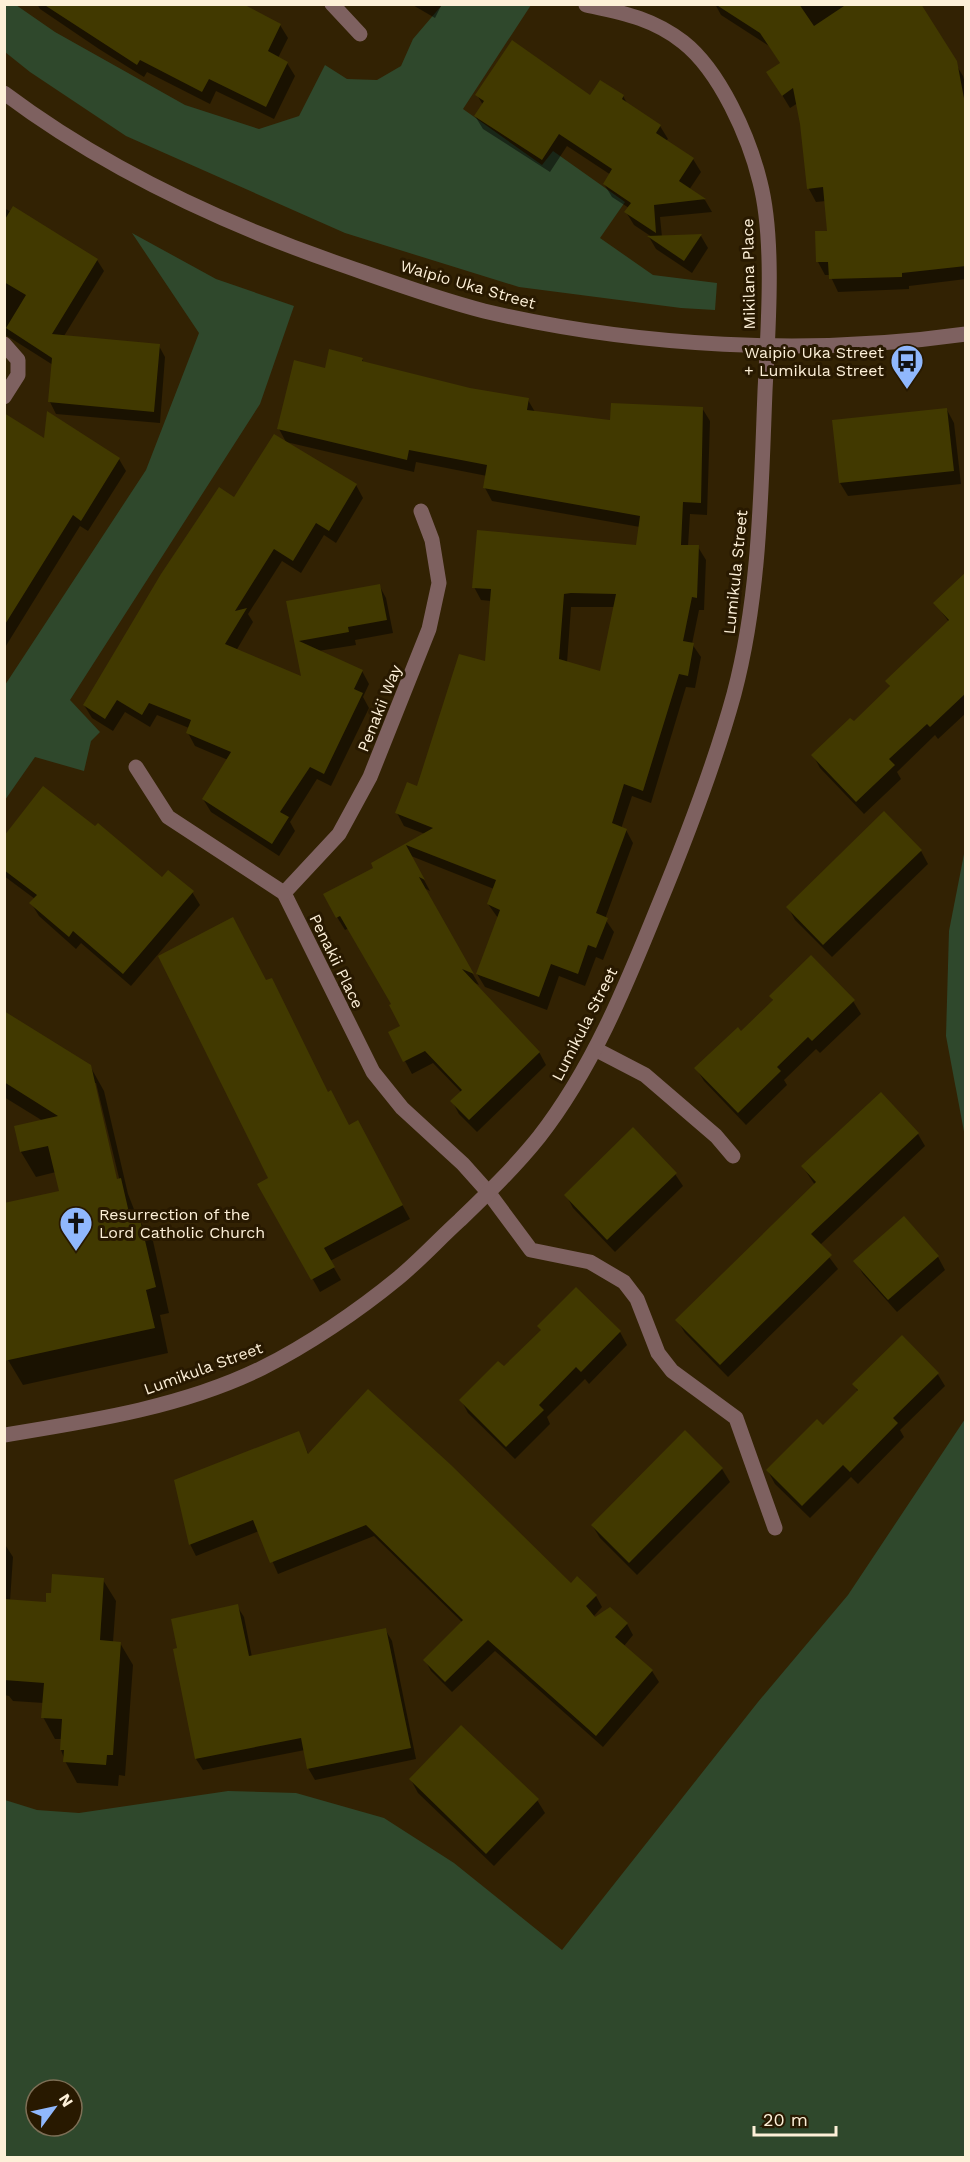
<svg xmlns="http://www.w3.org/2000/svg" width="970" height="2162" font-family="'Work Sans',sans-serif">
  <rect width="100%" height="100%" fill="#322203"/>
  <g fill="#2f482c" fill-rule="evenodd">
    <path d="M 4,5 L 16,5 L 55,32 L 185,105 L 259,129 L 299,116 L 325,65 L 347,79 L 377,80 L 401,66 L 413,39 L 442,5 L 531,5 L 463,109 L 542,165 L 553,151 L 625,202 L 600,238 L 653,275 L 717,283 L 715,310 L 681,308 L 519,287 L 345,233 L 126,136 L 30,72 L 5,52 Z"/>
    <path d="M 132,233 L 216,279 L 294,306 L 260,404 L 70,700 L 100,732 L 91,741 L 84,771 L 35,757 L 5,800 L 5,685 L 146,470 L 199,333 Z"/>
    <path d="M 965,849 L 965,1137 L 946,1036 L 949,931 Z"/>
    <path d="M 965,1419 L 965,2157 L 5,2157 L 5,1800 L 37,1810 L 79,1813 L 228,1791 L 296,1793 L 384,1818 L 454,1863 L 562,1950 L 758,1702 L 848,1595 ZM 36,2090 L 72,2090 L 72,2126 L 36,2126 Z"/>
  </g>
  <g fill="#0007" fill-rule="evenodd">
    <path d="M 37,4 L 240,4 L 280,25 L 288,38 L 278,58 L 287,63 L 295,76 L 274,119 L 216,91 L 210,104 L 147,72 L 144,77 L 99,49 L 40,9 Z"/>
    <path d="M 411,4 L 442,4 L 435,18 Z"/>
    <path d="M 715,4 L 919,4 L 963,76 L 966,87 L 966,279 L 909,286 L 909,289 L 838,292 L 830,275 L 825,275 L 818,262 L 829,232 L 826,201 L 816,202 L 809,189 L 798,103 L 790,108 L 776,85 L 781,64 L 769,46 L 721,15 Z"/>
    <path d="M 477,95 L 623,96 L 628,105 L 660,126 L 668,139 L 666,141 L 693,159 L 701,172 L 689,190 L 705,200 L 712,212 L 660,217 L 662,237 L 701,236 L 708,248 L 692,273 L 656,249 L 649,237 L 652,237 L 634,225 L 626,212 L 629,208 L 612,197 L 604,184 L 611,175 L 567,146 L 550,172 L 483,129 L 475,116 L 483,105 Z"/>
    <path d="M 4,208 L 97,260 L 104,271 L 64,336 L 159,346 L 165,357 L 160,423 L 56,414 L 50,402 L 53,365 L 4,334 Z"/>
    <path d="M 362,359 L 364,363 L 469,389 L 528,400 L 535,412 L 611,421 L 702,408 L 710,421 L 707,515 L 690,514 L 688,546 L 698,547 L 706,560 L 704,610 L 699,610 L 692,644 L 701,657 L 695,688 L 686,687 L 651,803 L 632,796 L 621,829 L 626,830 L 633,843 L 605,919 L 614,932 L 603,960 L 596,957 L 585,986 L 559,976 L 547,1010 L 485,987 L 477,974 L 498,918 L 488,904 L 494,889 L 411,856 L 430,891 L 424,888 L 479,985 L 473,982 L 539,1052 L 546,1065 L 477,1132 L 459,1114 L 452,1101 L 461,1092 L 433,1063 L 412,1074 L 390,1033 L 402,1027 L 393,1004 L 349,928 L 345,930 L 337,917 L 375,868 L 373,863 L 425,834 L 404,826 L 397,813 L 418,788 L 486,663 L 491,601 L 481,600 L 474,587 L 637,546 L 640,527 L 492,501 L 485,488 L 487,476 L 416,462 L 414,472 L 286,442 L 279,429 L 326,370 ZM 571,607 L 615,607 L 602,673 L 567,663 Z"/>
    <path d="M 947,410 L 954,423 L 961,484 L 848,496 L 840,483 Z"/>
    <path d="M 48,414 L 119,459 L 126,471 L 88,531 L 80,526 L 4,649 L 4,426 L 46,441 Z"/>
    <path d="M 356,485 L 363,498 L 336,543 L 324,535 L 301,573 L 282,561 L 248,614 L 253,622 L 236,651 L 303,679 L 288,602 L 379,585 L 386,598 L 393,633 L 355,640 L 356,645 L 318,651 L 362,671 L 369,684 L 363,697 L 369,708 L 331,786 L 317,779 L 290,822 L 295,831 L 279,856 L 211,812 L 203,799 L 228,760 L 195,746 L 188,733 L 189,728 L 157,715 L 150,727 L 125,712 L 113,731 L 92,718 L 84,705 L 235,499 Z"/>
    <path d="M 966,574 L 966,713 L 938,739 L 935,735 L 897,772 L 901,779 L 864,814 L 820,768 L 813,755 L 854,723 L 891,688 L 887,681 L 949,622 L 935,603 Z"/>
    <path d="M 4,838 L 162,879 L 192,892 L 200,905 L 131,986 L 81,943 L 76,949 L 39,916 L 31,903 L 35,899 L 4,876 Z"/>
    <path d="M 921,851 L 928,864 L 832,957 L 795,920 L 788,907 Z"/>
    <path d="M 771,997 L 853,1001 L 861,1014 L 820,1053 L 816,1049 L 784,1080 L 787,1085 L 746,1125 L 704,1081 L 696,1068 L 741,1033 L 774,1002 Z"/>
    <path d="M 4,1023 L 90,1066 L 104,1091 L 128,1194 L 137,1217 L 153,1241 L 169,1313 L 160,1315 L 168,1353 L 23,1385 L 8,1360 L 4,1344 L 61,1193 L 56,1172 L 36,1177 L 21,1152 L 16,1127 L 43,1121 L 4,1097 ZM 93,1083 L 96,1083 L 121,1186 L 118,1186 Z"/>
    <path d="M 328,1093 L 349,1126 L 364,1135 L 410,1219 L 330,1261 L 341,1280 L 320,1292 L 259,1184 L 270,1178 Z"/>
    <path d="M 918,1134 L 925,1146 L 820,1245 L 838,1269 L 728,1377 L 685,1333 L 677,1320 L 815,1185 L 803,1167 Z"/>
    <path d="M 675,1174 L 683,1186 L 615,1252 L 573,1208 L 566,1195 Z"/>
    <path d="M 938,1257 L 945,1270 L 897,1312 L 863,1274 L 855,1261 Z"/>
    <path d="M 576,1289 L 620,1332 L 627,1345 L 589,1384 L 585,1379 L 547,1417 L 550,1424 L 515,1459 L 468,1413 L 461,1400 L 504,1369 L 542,1331 Z"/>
    <path d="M 937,1373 L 945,1386 L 900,1430 L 904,1437 L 858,1484 L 851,1477 L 810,1518 L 775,1484 L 768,1471 L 823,1427 L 858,1392 L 854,1384 Z"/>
    <path d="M 685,1432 L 722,1469 L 730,1482 L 637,1575 L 600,1538 L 592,1525 Z"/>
    <path d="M 298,1433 L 309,1455 L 596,1596 L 602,1607 L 593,1617 L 627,1624 L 633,1635 L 624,1646 L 652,1671 L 659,1682 L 603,1747 L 495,1651 L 452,1692 L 431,1671 L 425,1660 L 463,1623 L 374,1536 L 278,1574 L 259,1531 L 196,1556 L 190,1544 Z"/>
    <path d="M 4,1543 L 13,1557 L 10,1601 L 47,1604 L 103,1580 L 116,1601 L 113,1642 L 120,1643 L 133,1665 L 125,1776 L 119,1775 L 118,1786 L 77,1783 L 65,1761 L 61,1750 L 62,1739 L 55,1739 L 43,1717 L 44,1703 L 13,1701 L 9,1696 L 4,1695 Z"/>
    <path d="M 237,1606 L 244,1617 L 252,1657 L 385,1629 L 392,1641 L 416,1759 L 315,1780 L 308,1768 L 305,1750 L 203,1770 L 196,1759 Z"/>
    <path d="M 411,1780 L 537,1800 L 545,1813 L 494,1866 L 418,1793 Z"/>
  </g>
  <g fill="#413900" fill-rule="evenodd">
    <path d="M 43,4 L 243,4 L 281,24 L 268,51 L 288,62 L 266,107 L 209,79 L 202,92 L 140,60 L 137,65 Z"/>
    <path d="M 715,4 L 799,4 L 814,26 L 847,4 L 921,4 L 957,61 L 966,109 L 966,266 L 902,273 L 902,277 L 829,279 L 828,262 L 816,262 L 815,231 L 827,231 L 823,187 L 807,189 L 800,124 L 793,88 L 782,96 L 766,72 L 780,63 L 760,33 Z"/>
    <path d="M 512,40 L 590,95 L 600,80 L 624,95 L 622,99 L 661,125 L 656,133 L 694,158 L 679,181 L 706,199 L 654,205 L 656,233 L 624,212 L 631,203 L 603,184 L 612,169 L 559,134 L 542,160 L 474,116 L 484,101 L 475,95 Z"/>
    <path d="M 13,206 L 98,259 L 52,334 L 160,344 L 154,412 L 48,402 L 52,358 L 6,328 L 26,295 L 4,282 L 4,221 Z"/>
    <path d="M 702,234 L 684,261 L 647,236 Z"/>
    <path d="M 329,349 L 363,358 L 362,361 L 470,388 L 529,398 L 527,410 L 610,420 L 611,403 L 703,407 L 701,503 L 683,502 L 681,545 L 699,545 L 697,598 L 692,597 L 683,641 L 694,643 L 688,676 L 679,674 L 643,791 L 624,784 L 612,823 L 627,829 L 596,913 L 608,918 L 596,948 L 588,945 L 578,974 L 551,964 L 539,997 L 476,974 L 500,910 L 487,904 L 496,880 L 406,845 L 425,880 L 419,877 L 474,974 L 462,969 L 540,1052 L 469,1120 L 450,1101 L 462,1090 L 425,1051 L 403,1062 L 388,1032 L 400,1026 L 389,1005 L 391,1004 L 340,916 L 336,918 L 323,894 L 373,868 L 371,863 L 433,828 L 395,813 L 407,782 L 417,786 L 459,654 L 485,661 L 491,589 L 472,588 L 477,530 L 636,545 L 640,516 L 483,488 L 487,465 L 409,450 L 407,460 L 277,429 L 294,360 L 325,368 ZM 571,593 L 616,594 L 600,671 L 559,659 L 564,594 Z"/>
    <path d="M 947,408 L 954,471 L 839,483 L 832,420 Z"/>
    <path d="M 47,411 L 120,458 L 81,521 L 73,515 L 4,626 L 4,413 L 44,438 Z"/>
    <path d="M 274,434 L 357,484 L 329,531 L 316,523 L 293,561 L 274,549 L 235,611 L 247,608 L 225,644 L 301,676 L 286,601 L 380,584 L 387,620 L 348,627 L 349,632 L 299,641 L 363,670 L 354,689 L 363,693 L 324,774 L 310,767 L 280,812 L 289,817 L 272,844 L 202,799 L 231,752 L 186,733 L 191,720 L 149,703 L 142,715 L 117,700 L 105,719 L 83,705 L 161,574 L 219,487 L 234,497 Z"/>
    <path d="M 966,572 L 966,693 L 930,727 L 927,724 L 889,759 L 895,765 L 856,802 L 811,755 L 850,718 L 854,721 L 890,686 L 885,681 L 949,620 L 933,603 Z"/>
    <path d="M 43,786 L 95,826 L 98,823 L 162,877 L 168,870 L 194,891 L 123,974 L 73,931 L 69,937 L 29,903 L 37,895 L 4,870 L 4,836 Z"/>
    <path d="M 884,811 L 922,850 L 823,945 L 786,907 Z"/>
    <path d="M 233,917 L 266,980 L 272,978 L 328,1092 L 331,1090 L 349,1125 L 358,1120 L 403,1205 L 324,1248 L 335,1267 L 311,1280 L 257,1184 L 268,1178 L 158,956 Z"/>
    <path d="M 811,955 L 855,1000 L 812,1041 L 808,1037 L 777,1067 L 781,1071 L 738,1113 L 694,1068 L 738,1027 L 741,1031 L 773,1000 L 769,996 Z"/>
    <path d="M 4,1011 L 91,1065 L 117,1179 L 121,1178 L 130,1217 L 139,1215 L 156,1287 L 146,1290 L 155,1328 L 4,1361 L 4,1203 L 59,1191 L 48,1146 L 20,1152 L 14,1126 L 58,1116 L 4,1082 Z"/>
    <path d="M 881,1092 L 919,1133 L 811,1234 L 832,1255 L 720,1365 L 675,1320 L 816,1182 L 801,1166 Z"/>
    <path d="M 633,1127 L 677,1173 L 607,1240 L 564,1195 Z"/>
    <path d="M 904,1216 L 939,1256 L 888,1300 L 853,1261 Z"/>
    <path d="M 576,1287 L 621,1331 L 581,1372 L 576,1367 L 539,1405 L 544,1410 L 506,1447 L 459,1400 L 498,1361 L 504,1366 L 541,1330 L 537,1326 Z"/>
    <path d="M 902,1335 L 939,1373 L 893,1418 L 898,1423 L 850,1472 L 843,1465 L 802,1506 L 766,1470 L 817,1419 L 823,1425 L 858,1390 L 852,1384 Z"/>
    <path d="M 368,1389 L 451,1465 L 571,1583 L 577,1576 L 597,1595 L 586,1606 L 595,1617 L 610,1607 L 628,1623 L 615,1637 L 653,1670 L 596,1736 L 488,1640 L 445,1682 L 423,1660 L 463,1620 L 366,1525 L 270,1563 L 253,1520 L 189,1545 L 174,1480 L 299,1431 L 308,1454 Z"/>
    <path d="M 685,1430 L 723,1468 L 629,1563 L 591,1525 Z"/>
    <path d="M 52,1574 L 104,1578 L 100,1640 L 121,1642 L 113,1755 L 107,1755 L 106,1765 L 63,1762 L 64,1750 L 60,1750 L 62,1719 L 41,1718 L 44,1683 L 4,1680 L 4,1599 L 46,1602 L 46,1593 L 51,1593 Z"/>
    <path d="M 238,1604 L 249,1656 L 386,1628 L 411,1748 L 307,1769 L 301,1738 L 195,1759 L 173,1649 L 177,1648 L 171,1619 Z"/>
    <path d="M 461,1725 L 539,1799 L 486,1854 L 409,1779 Z"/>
  </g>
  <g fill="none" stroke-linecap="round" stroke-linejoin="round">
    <g stroke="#7e6160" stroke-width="15">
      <path d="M 332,4 L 360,34"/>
      <path d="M 4,93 C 104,168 217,221 334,262 C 383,279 433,298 484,311 C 637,347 810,356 966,334"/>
      <path d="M 4,344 L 18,360 L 18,375 L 4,397"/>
      <path d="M 136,767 L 168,817 L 284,893 L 373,1072 L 402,1108 L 463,1164 L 488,1192 L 531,1250 L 590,1262 L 624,1282 L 637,1299 L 658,1353 L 672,1371 L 736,1418 L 775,1528"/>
      <path d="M 284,893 L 339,834 L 370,777 L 429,629 L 439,583 L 432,540 L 421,511"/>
      <path d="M 595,1049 L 645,1075 L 716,1136 L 733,1156"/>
      <path d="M 4,1435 C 91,1421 183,1407 262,1368 C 308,1345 358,1311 397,1279 C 419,1261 439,1239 460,1220 C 487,1194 515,1167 539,1137 C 592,1069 625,988 657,909 C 686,839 714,767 734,694 C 760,596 761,491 765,391 C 768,330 775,240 760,182 C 749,137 720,71 683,42 C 652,18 623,13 586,5"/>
    </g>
  </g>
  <defs>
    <symbol id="bus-pin" viewBox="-11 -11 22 30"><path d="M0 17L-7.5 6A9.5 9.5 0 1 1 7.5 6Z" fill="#90b8fd" stroke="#281900"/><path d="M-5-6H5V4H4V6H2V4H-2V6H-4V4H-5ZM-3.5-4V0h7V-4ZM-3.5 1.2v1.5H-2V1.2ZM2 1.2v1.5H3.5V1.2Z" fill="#111"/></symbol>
    <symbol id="church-pin" viewBox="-11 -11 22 30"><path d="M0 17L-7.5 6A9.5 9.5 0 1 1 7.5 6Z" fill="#90b8fd" stroke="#281900"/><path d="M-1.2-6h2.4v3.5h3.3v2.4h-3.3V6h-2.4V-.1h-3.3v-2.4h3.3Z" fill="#111"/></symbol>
  </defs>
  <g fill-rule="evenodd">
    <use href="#bus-pin" x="888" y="342" width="38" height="52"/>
    <use href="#church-pin" x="57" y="1204" width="38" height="52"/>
  </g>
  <g text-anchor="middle" stroke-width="6" stroke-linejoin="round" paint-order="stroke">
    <g font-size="16" fill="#fdf0d8" stroke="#281900">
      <text transform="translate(748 274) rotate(-91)" y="6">Mikilana Place</text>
      <text transform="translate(468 284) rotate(16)" y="6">Waipio Uka Street</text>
      <text transform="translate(735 572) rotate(-84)" y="6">Lumikula Street</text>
      <text transform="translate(379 708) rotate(-68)" y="6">Penakii Way</text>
      <text transform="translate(337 961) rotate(64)" y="6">Penakii Place</text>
      <text transform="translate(584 1024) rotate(-63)" y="6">Lumikula Street</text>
      <text transform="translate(203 1368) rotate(-20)" y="6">Lumikula Street</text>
    </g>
    <g font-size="16" fill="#fdf0d8" stroke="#281900" text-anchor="end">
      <text x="884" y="358">Waipio Uka Street<tspan x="884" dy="18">+ Lumikula Street</tspan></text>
      <text x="99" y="1220" text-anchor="start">Resurrection of the<tspan x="99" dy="18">Lord Catholic Church</tspan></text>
    </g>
  </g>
  <rect width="970" height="2162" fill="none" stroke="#fdf0d8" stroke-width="12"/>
  <g transform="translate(54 2108) rotate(57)"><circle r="28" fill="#281900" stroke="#7d6f56" stroke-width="1.5"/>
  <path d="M0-4.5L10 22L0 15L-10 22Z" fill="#90b8fd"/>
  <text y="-9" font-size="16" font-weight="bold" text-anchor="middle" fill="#fdf0d8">N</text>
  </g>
  <path d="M754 2126v9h82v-9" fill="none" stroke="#fdf0d8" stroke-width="3"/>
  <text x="763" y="2126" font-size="18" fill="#fdf0d8" stroke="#281900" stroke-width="4.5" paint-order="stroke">20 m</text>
</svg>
